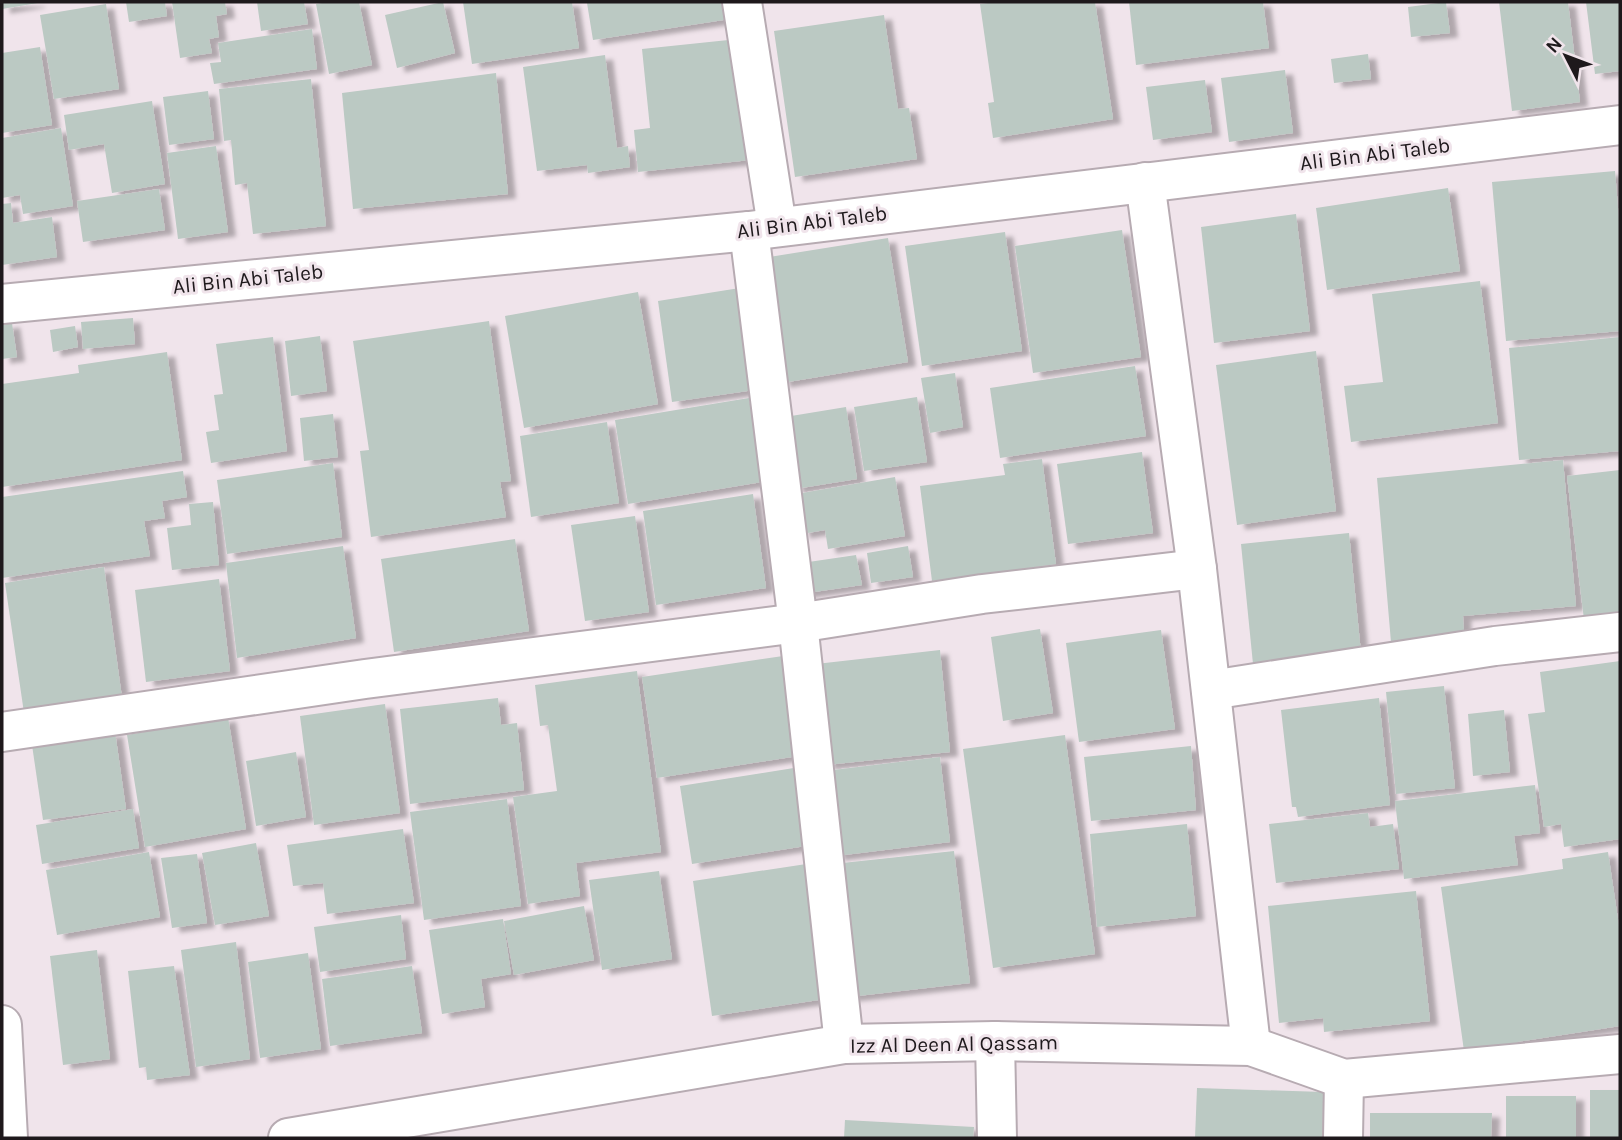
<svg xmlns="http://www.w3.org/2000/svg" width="1622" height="1140" font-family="Karla,sans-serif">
  <defs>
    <filter id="shadow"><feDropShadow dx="8" dy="4.5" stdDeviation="2" flood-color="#0004"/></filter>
  </defs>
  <rect width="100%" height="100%" fill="#f0e4eb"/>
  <g fill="#bbc9c3" filter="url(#shadow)">
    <path d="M 2,2 L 37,2 L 38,3 L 2,9 Z"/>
    <path d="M 126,2 L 165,2 L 167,16 L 129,22 Z"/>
    <path d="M 172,2 L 225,2 L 227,14 L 216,16 L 219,37 L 209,39 L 212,53 L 180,58 Z"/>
    <path d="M 257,2 L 304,2 L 308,24 L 261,31 Z"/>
    <path d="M 328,2 L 359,2 L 372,65 L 329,74 L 316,4 Z"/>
    <path d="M 443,2 L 455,53 L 397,68 L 385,15 Z"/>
    <path d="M 463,2 L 572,2 L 579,48 L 472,64 Z"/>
    <path d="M 599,2 L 727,2 L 730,19 L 593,40 L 587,3 Z"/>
    <path d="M 996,2 L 1095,2 L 1113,119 L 993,138 L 988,103 L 994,102 L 980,4 Z"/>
    <path d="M 1129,2 L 1263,2 L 1269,48 L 1136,65 Z"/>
    <path d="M 1446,2 L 1450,33 L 1411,37 L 1408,7 Z"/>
    <path d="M 1499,2 L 1568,2 L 1580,102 L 1512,111 Z"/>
    <path d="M 1586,2 L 1620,2 L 1620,71 L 1595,74 Z"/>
    <path d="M 106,4 L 119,89 L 54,99 L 40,15 Z"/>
    <path d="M 884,15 L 898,109 L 909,108 L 917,159 L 795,177 L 774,31 Z"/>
    <path d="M 312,29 L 317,69 L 214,84 L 210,63 L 221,62 L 218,43 Z"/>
    <path d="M 738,39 L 750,160 L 638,172 L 634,130 L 650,128 L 642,49 Z"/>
    <path d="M 40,47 L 52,125 L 2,133 L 2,53 Z"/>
    <path d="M 1368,54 L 1371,79 L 1334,83 L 1331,59 Z"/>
    <path d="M 605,55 L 617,148 L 628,146 L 630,167 L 588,173 L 587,165 L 537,171 L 523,67 Z"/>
    <path d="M 1285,70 L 1293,133 L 1229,142 L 1221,78 Z"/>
    <path d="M 496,73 L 508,194 L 353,209 L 342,93 Z"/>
    <path d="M 311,79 L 326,226 L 253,234 L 247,183 L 235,185 L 231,140 L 224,141 L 219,89 Z"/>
    <path d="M 1205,80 L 1212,132 L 1153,140 L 1146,87 Z"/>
    <path d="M 208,91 L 214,139 L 169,145 L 163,97 Z"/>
    <path d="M 152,101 L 165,184 L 112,193 L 104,144 L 69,150 L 64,115 Z"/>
    <path d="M 61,128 L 73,206 L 23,214 L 20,195 L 2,198 L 2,138 Z"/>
    <path d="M 216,146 L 228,232 L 178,239 L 167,153 Z"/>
    <path d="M 1615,171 L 1620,233 L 1620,331 L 1506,341 L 1492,182 Z"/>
    <path d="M 1448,188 L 1460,271 L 1327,290 L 1316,208 Z"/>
    <path d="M 159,189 L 165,230 L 83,242 L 77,201 Z"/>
    <path d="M 11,203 L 13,223 L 52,217 L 57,257 L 2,265 L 2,204 Z"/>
    <path d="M 1296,214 L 1310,331 L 1214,343 L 1201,227 Z"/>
    <path d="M 1122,230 L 1141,357 L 1033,373 L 1015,246 Z"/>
    <path d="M 1005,232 L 1022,351 L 922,366 L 905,246 Z"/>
    <path d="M 888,238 L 908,362 L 782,383 L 763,258 Z"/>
    <path d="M 1480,281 L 1498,423 L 1351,442 L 1344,386 L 1383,382 L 1372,294 Z"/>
    <path d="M 746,287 L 761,389 L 672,402 L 658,301 Z"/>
    <path d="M 638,292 L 658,404 L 524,428 L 505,316 Z"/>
    <path d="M 133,318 L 135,344 L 83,349 L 81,322 Z"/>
    <path d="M 489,321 L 511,481 L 500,482 L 506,517 L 371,537 L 360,451 L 369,450 L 353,341 Z"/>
    <path d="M 12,323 L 17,357 L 2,359 L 2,325 Z"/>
    <path d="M 75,326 L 78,347 L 53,352 L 50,330 Z"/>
    <path d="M 320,336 L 327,391 L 291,396 L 285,341 Z"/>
    <path d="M 273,337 L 287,451 L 211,463 L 206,432 L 219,430 L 214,395 L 223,394 L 216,344 Z"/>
    <path d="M 1620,337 L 1620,451 L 1519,460 L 1509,348 Z"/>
    <path d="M 1316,351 L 1336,511 L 1237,525 L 1216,365 Z"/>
    <path d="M 167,352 L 182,460 L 2,487 L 2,384 L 79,373 L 78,365 Z"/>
    <path d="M 1135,366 L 1146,436 L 1000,458 L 990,388 Z"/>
    <path d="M 955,373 L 963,427 L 930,433 L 921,378 Z"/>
    <path d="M 917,397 L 927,462 L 864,471 L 854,407 Z"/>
    <path d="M 749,398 L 762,482 L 628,504 L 615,420 Z"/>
    <path d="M 846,407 L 857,479 L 795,489 L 785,417 Z"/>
    <path d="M 333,414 L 338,457 L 304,461 L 300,418 Z"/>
    <path d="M 607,422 L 619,503 L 531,517 L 520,436 Z"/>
    <path d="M 1142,452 L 1153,533 L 1068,544 L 1057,464 Z"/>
    <path d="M 1042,459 L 1056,564 L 932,581 L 920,486 L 1005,475 L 1003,464 Z"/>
    <path d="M 1563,460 L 1576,606 L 1463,616 L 1465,648 L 1392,654 L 1377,478 Z"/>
    <path d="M 333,463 L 342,537 L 227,554 L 217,480 Z"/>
    <path d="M 1620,470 L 1620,616 L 1584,620 L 1567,476 Z"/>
    <path d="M 183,471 L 187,497 L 162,501 L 165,518 L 144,521 L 150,556 L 2,578 L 2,497 Z"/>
    <path d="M 895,477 L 905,536 L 828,549 L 825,530 L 802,534 L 796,494 Z"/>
    <path d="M 753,494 L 766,588 L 656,605 L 643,511 Z"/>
    <path d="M 213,502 L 219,565 L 172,570 L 167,528 L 191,525 L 189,504 Z"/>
    <path d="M 635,516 L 649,612 L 585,621 L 571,525 Z"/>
    <path d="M 1349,533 L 1362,663 L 1254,674 L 1241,544 Z"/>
    <path d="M 515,539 L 529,631 L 394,652 L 381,559 Z"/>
    <path d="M 343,546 L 356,638 L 237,658 L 226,563 Z"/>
    <path d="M 908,546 L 913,577 L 871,583 L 867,553 Z"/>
    <path d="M 856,555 L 862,585 L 800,594 L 795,564 Z"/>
    <path d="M 104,567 L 122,698 L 24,713 L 5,583 Z"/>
    <path d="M 219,579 L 230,671 L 146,682 L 135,590 Z"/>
    <path d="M 1040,629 L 1053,713 L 1003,721 L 991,637 Z"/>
    <path d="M 1161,630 L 1175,729 L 1079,742 L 1066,643 Z"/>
    <path d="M 940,650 L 950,752 L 826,765 L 816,664 Z"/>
    <path d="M 783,656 L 798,756 L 657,778 L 642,677 Z"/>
    <path d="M 1620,661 L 1620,839 L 1564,847 L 1561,824 L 1544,827 L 1528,714 L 1545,712 L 1540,672 Z"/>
    <path d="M 637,671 L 661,852 L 576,863 L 580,896 L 528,904 L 513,797 L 557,791 L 548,725 L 540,726 L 535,685 Z"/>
    <path d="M 1444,686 L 1455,788 L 1396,794 L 1386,692 Z"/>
    <path d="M 498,698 L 501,725 L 517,723 L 524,790 L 410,804 L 400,709 Z"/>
    <path d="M 1379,698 L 1390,805 L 1298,817 L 1296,807 L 1292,807 L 1281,710 Z"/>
    <path d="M 385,704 L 400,813 L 314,825 L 300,716 Z"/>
    <path d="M 1504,710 L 1510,772 L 1473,776 L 1468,714 Z"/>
    <path d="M 228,717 L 246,829 L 145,847 L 127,735 Z"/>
    <path d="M 115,732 L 126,809 L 43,820 L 32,745 Z"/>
    <path d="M 1065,735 L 1095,954 L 993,968 L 963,749 Z"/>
    <path d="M 1191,746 L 1196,810 L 1091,821 L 1084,757 Z"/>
    <path d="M 296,752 L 306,817 L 256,826 L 246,761 Z"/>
    <path d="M 940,757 L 950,842 L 836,856 L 825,771 Z"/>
    <path d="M 800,767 L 812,845 L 692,864 L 680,786 Z"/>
    <path d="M 1535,785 L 1540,833 L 1514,836 L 1518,865 L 1404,879 L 1395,801 Z"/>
    <path d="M 507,799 L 521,906 L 424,920 L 410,812 Z"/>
    <path d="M 133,809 L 139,848 L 42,864 L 36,825 Z"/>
    <path d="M 1368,813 L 1370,827 L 1393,824 L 1399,869 L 1276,883 L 1269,824 Z"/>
    <path d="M 1187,824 L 1196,916 L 1097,927 L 1090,834 Z"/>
    <path d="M 403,829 L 414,903 L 327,914 L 323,883 L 293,886 L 287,845 Z"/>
    <path d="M 256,843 L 269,916 L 215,925 L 202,853 Z"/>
    <path d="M 954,851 L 970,983 L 849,997 L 833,864 Z"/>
    <path d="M 149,852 L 160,917 L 57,935 L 46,870 Z"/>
    <path d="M 1608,852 L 1620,933 L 1620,1026 L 1517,1042 L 1518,1050 L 1465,1058 L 1441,887 L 1563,869 L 1562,859 Z"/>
    <path d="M 197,854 L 207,923 L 172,928 L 161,858 Z"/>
    <path d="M 813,863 L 832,998 L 712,1016 L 693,881 Z"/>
    <path d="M 659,871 L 672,959 L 602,970 L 589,880 Z"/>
    <path d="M 1416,891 L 1430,1021 L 1324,1032 L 1323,1018 L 1279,1023 L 1268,906 Z"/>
    <path d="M 584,906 L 594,960 L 514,975 L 504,921 Z"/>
    <path d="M 401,915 L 406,959 L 320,972 L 314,927 Z"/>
    <path d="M 503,919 L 511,974 L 481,979 L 485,1007 L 442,1014 L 429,930 Z"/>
    <path d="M 236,942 L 250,1059 L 196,1067 L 181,950 Z"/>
    <path d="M 97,950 L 110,1059 L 63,1065 L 50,956 Z"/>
    <path d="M 308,953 L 321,1049 L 260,1058 L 248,962 Z"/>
    <path d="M 174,966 L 190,1075 L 147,1080 L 146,1067 L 139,1068 L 128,971 Z"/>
    <path d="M 412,966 L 422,1033 L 330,1046 L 322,979 Z"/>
    <path d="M 1197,1088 L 1323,1092 L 1322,1138 L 1195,1138 Z"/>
    <rect x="1590" y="1090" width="30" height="48"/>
    <rect x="1506" y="1096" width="70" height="42"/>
    <path d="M 1370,1113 L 1492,1113 L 1491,1138 L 1370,1138 Z"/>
    <path d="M 845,1120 L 974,1127 L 973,1138 L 844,1138 Z"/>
  </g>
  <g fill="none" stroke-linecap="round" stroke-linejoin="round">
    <defs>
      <g id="street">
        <path d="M 742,2 L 777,226"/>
        <path d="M 1145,182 L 1197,569 L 1251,1046"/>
        <path d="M 749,231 L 798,623 L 844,1044"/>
        <path d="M 2,304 L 749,231 L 1620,125"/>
        <path d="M 1211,690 L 1495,646 L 1620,632"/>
        <path d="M 2,732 L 365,679 L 798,623 L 982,594 L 1197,569"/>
        <path d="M 2,1025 L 8,1138"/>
        <path d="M 995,1041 L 997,1138"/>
        <path d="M 288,1138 L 844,1044 L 995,1041 L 1251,1046 L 1344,1079 L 1620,1054"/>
        <path d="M 1343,1138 L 1344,1079"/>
      </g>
    </defs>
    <use href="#street" stroke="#b7abb2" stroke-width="42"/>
    <use href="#street" stroke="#fff" stroke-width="38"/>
  </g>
  <g text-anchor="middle" stroke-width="6" stroke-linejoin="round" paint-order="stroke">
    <g font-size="21" fill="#1e191c" stroke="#f0e4eb">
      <text transform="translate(1375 154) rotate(-7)" y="7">Ali Bin Abi Taleb</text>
      <text transform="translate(812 222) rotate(-7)" y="7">Ali Bin Abi Taleb</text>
      <text transform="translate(248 279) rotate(-6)" y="7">Ali Bin Abi Taleb</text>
      <text transform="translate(954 1044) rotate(-1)" y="7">Izz Al Deen Al Qassam</text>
    </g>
  </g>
  <rect width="1622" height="1140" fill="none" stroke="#1e191c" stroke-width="7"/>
  <g transform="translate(1566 56) rotate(312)" stroke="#f0e4eb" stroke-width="5" paint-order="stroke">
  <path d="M0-5L12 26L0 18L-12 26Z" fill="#1e191c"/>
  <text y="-10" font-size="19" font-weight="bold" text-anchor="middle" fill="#1e191c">N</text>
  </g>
</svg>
